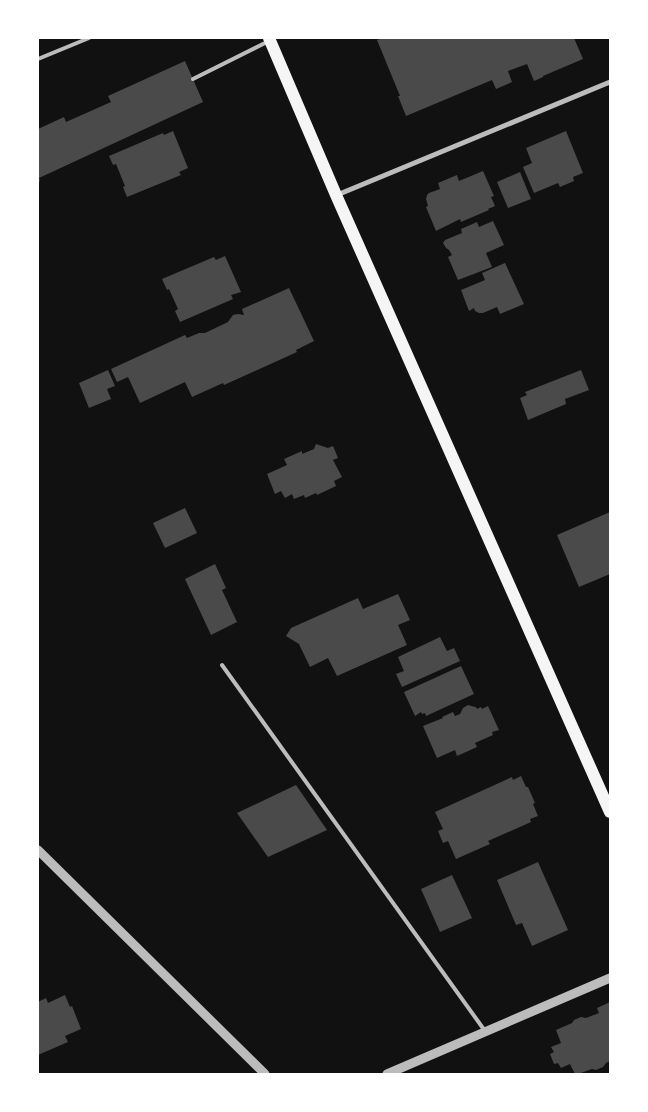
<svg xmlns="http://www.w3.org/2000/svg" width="648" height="1112" font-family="'Noto Sans',sans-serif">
  <rect width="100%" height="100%" fill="#111"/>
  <g fill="#4a4a4a">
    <path d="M 383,38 L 574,38 L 583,59 L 543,76 L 543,77 L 534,81 L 527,64 L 508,71 L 512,82 L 496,89 L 492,80 L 406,116 L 398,96 L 400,96 L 377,40 Z"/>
    <path d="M 185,61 L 203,102 L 39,178 L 40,181 L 38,182 L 38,129 L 64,117 L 66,122 L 111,102 L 108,96 Z"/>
    <path d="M 173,131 L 188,168 L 179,172 L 181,175 L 127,197 L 123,187 L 125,186 L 116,164 L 113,165 L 109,156 L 163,133 L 164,135 Z"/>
    <path d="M 566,131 L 583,173 L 573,177 L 574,181 L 560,187 L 558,183 L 534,193 L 523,167 L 532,163 L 526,148 Z"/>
    <path d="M 483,171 L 494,196 L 491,197 L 495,206 L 488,209 L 489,210 L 461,222 L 460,219 L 436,231 L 426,207 L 428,206 L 426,199 L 427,195 L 429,193 L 440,189 L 438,183 L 457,175 L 459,181 Z"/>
    <path d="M 520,172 L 531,199 L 508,208 L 497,182 Z"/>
    <path d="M 493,221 L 504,245 L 486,253 L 492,267 L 458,280 L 448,257 L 452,255 L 449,250 L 446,248 L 443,243 L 445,240 L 462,233 L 461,229 L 477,222 L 479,227 Z"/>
    <path d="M 225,256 L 241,292 L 231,295 L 233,299 L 180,322 L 175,311 L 178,309 L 169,289 L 167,290 L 162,279 L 214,257 L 216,260 Z"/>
    <path d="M 505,263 L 524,304 L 500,314 L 497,307 L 483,313 L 479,313 L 475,311 L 474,308 L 469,311 L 461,290 L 485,280 L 482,273 Z"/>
    <path d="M 289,288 L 314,341 L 296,350 L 297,352 L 224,385 L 223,383 L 192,397 L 185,382 L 140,403 L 128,377 L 117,382 L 111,369 L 185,335 L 187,338 L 199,333 L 205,333 L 228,322 L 230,319 L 233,315 L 238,314 L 244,315 L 242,309 Z"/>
    <path d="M 108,370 L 115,386 L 107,389 L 111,399 L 89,408 L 79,383 Z"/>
    <path d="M 581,370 L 589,390 L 565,399 L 566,404 L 528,420 L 520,398 L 527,395 L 525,392 Z"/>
    <path d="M 316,444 L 328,448 L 333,446 L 338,458 L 333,460 L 342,477 L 334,481 L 336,486 L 317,495 L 316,493 L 305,498 L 304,495 L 294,499 L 292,494 L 285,498 L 281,491 L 275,494 L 267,474 L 287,465 L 284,459 L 302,451 L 302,454 L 314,449 Z"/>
    <path d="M 185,508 L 197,533 L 165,548 L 153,523 Z"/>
    <path d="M 610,512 L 610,574 L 579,587 L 557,535 Z"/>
    <path d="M 215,564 L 226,588 L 222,590 L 237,622 L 211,635 L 185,579 Z"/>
    <path d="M 398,594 L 410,620 L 398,625 L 407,645 L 337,676 L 328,658 L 310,667 L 299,644 L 286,636 L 291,628 L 358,598 L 363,609 Z"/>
    <path d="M 440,637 L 447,651 L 454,648 L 460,661 L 402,687 L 396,674 L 404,671 L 398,657 Z"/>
    <path d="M 461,666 L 474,694 L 426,716 L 425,713 L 422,714 L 421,712 L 415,716 L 404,692 Z"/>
    <path d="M 468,705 L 475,707 L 476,707 L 477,709 L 481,707 L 482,709 L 488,706 L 499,730 L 492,732 L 493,735 L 475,743 L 477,747 L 457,756 L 455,750 L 437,758 L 423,726 L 443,718 L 442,717 L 453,712 L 455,716 L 460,714 L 463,708 Z"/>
    <path d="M 521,776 L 526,787 L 528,787 L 535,803 L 533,804 L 538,816 L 530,819 L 531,822 L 488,841 L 490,844 L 456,859 L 448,841 L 443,843 L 438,831 L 443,829 L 435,812 L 512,777 L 513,780 Z"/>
    <path d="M 296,785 L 327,830 L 268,857 L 237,813 Z"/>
    <path d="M 538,862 L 568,930 L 532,946 L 522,923 L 516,925 L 497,880 Z"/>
    <path d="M 452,875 L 472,918 L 440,932 L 421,889 Z"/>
    <path d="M 65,995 L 70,1007 L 72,1006 L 81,1029 L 65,1036 L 68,1042 L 38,1055 L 38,1002 L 46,998 L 48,1003 Z"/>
    <path d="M 610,1002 L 610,1061 L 606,1063 L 603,1067 L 596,1070 L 592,1069 L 578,1074 L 575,1074 L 570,1064 L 561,1068 L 558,1063 L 554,1064 L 550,1054 L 554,1052 L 551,1047 L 561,1043 L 556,1030 L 572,1023 L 574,1020 L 581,1017 L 586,1018 L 599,1013 L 597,1008 Z"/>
  </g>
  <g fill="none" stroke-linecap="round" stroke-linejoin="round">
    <g stroke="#bcbcbc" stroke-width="4">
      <path d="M 38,59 L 89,38"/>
      <path d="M 193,79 L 269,41"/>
      <path d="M 222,665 L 485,1031"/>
    </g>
    <path stroke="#bcbcbc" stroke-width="5" d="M 337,195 L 610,82"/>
    <g stroke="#bcbcbc" stroke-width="9">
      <path d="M 38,850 L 265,1074"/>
      <path d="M 387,1074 L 610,978"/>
    </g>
    <path stroke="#f5f5f5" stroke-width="12" d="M 269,38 L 336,195 L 610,812"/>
  </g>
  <rect width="648" height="1112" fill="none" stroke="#ffffff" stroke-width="78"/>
</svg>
